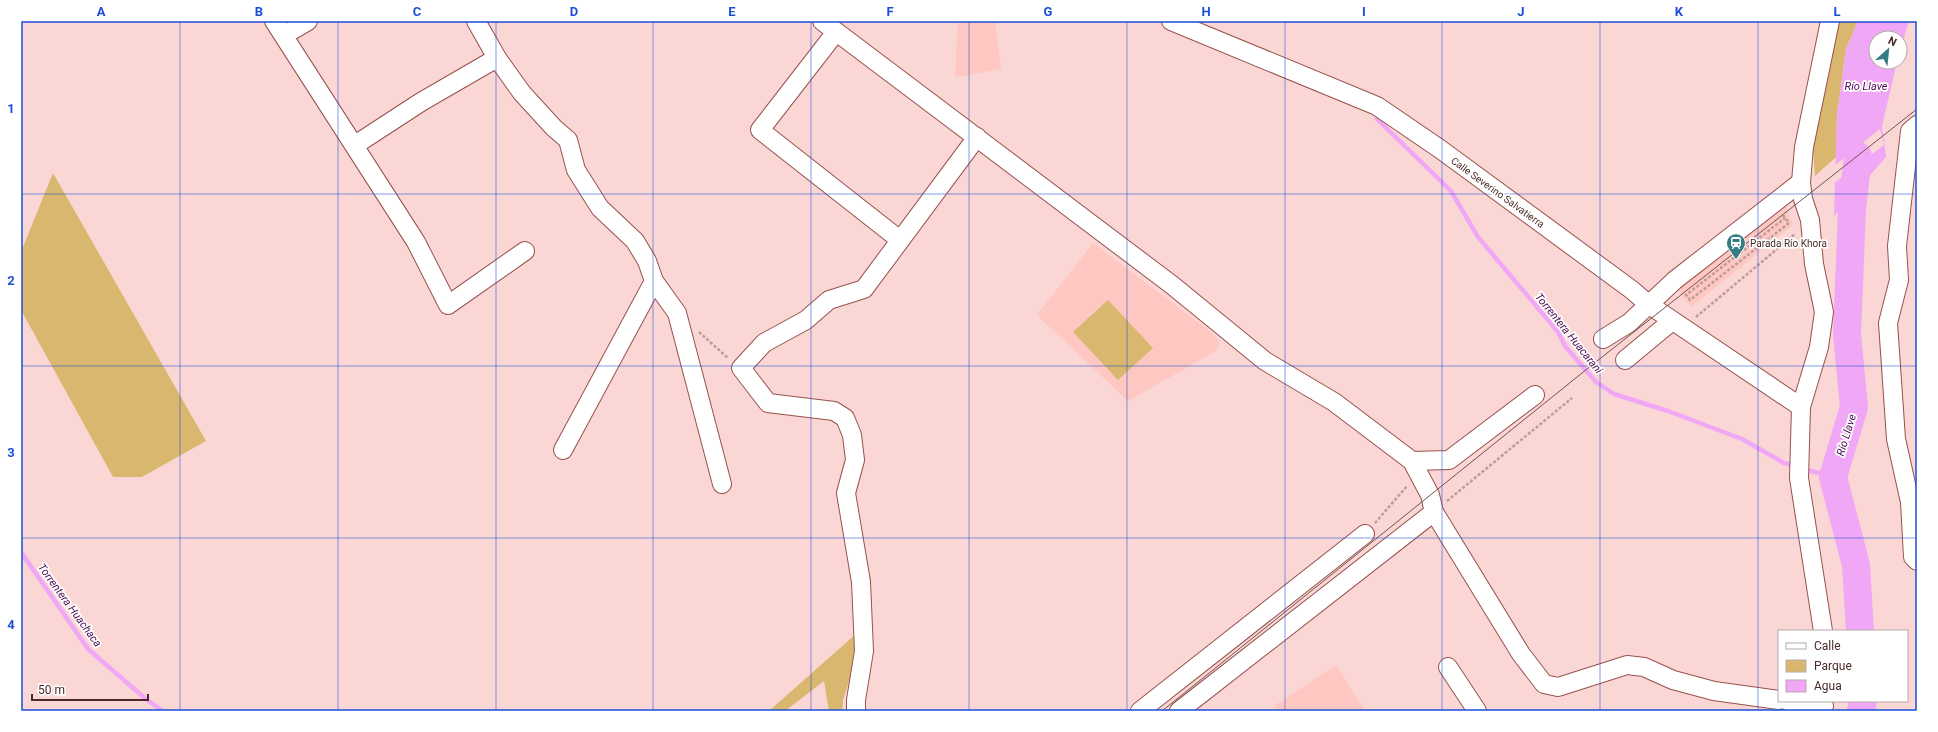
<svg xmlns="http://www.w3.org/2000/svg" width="1938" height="732" font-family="Roboto,sans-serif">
  <rect width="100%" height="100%" fill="#fad7d4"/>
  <g fill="#fec7c2">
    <path d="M 958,21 L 995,21 L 1001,69 L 955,77 Z"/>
    <path d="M 1784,202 L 1793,225 L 1691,307 L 1676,288 Z"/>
    <path d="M 1093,243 L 1216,336 L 1219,344 L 1216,351 L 1128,401 L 1037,315 Z"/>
    <path d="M 1336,665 L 1365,711 L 1278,711 L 1274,706 Z"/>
  </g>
  <g fill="#d9b76e">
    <path d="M 1839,21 L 1858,21 L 1846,49 L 1837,115 L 1836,157 L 1815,176 L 1812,135 Z"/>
    <path d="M 53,173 L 206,441 L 142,477 L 113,477 L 21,310 L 21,252 Z"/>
    <path d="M 1108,300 L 1153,348 L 1118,380 L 1073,332 Z"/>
    <path d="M 857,633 L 855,662 L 843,700 L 842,711 L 829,711 L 824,681 L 785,711 L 769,711 Z"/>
  </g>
  <path fill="#f0a7f5" d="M 1858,21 L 1909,21 L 1900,51 L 1900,38 L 1876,38 L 1876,62 L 1897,62 L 1882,126 L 1886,157 L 1834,216 L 1837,115 L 1846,49 Z"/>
  <path fill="#fad7d4" d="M 1880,129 L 1884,145 L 1833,184 L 1834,166 Z"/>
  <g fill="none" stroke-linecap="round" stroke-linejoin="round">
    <g stroke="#f0a7f5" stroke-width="4.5">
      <path d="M 1377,119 L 1451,191 L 1478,237 L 1558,332 L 1565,346 L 1596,382 L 1614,394 L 1668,411 L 1742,439 L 1784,463 L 1795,466"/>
      <path d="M 1804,469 L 1833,477"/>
      <path d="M 21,552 L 88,649 L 147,700 L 163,711"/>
    </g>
    <g stroke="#f0a7f5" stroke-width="28">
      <path d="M 1858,156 L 1852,209 L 1847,334 L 1854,407 L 1833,477 L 1856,565 L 1860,631"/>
      <path d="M 1861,711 L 1863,701"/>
    </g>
    <defs>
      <g id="minor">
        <path d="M 274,21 L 416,242 L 448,305 L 525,251"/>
        <path d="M 476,21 L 497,58 L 522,93 L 554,128 L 568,140 L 576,170 L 600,208 L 635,241 L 647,261 L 654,281 L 677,313 L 722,484"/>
        <path d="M 822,21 L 1172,285 L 1265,361 L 1334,402 L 1412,461 L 1430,495 L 1434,512 L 1521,654 L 1544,684 L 1558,687 L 1627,665 L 1644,667 L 1673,680 L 1714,691 L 1779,700"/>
        <path d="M 1171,21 L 1377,106 L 1440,149 L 1632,290 L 1648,304 L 1801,407"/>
        <path d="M 836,32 L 760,130 L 900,240"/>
        <path d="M 284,35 L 308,21"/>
        <path d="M 1917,125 L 1910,131 L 1897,246 L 1899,280 L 1888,323 L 1896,439 L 1910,502 L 1913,557 L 1917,561"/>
        <path d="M 355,145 L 421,102 L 497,58"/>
        <path d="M 1603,339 L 1629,323 L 1675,280 L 1801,182"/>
        <path d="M 1625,360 L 1672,321"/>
        <path d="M 563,450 L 654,281"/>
        <path d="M 1412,461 L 1449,460 L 1535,395"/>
        <path d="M 1823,631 L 1799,478 L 1801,407 L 1819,347 L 1824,312 L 1814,264 L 1810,220 L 1803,199 L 1801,182 L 1804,147 L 1830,21"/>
        <path d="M 1448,667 L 1477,711"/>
        <path d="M 1788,701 L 1824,706"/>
        <path d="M 856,711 L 856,700 L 864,651 L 861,582 L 846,493 L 855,460 L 852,435 L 845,418 L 834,411 L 768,403 L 741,368 L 764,343 L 806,320 L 829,300 L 864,289 L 977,137"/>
        <path d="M 1140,711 L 1365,534"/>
        <path d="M 1179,711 L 1434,512"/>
      </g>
    </defs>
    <use href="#minor" stroke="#98514c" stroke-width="20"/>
    <g stroke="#bd9b98" stroke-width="2.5" stroke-dasharray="3 2" stroke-linecap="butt">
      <path d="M 1783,215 L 1789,223 L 1690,300 L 1686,295 L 1785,218"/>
      <path d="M 1696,317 L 1795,234"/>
      <path d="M 699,332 L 728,358"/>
      <path d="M 1447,501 L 1572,398"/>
      <path d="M 1375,523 L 1407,486"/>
    </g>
    <use href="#minor" stroke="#fff" stroke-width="18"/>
    <path stroke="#735250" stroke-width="1" d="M 1162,711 L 1592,365 L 1917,109"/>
  </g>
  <path fill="none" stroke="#1d4ed8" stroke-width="1" stroke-opacity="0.55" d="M 180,21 L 180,711M 338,21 L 338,711M 496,21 L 496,711M 653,21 L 653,711M 811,21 L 811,711M 969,21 L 969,711M 1127,21 L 1127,711M 1285,21 L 1285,711M 1442,21 L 1442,711M 1600,21 L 1600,711M 1758,21 L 1758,711M 21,194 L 1917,194M 21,366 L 1917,366M 21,538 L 1917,538"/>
  <defs>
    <symbol id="station-pin" viewBox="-11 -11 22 30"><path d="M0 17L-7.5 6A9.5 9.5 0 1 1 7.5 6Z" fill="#357d84" stroke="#fff"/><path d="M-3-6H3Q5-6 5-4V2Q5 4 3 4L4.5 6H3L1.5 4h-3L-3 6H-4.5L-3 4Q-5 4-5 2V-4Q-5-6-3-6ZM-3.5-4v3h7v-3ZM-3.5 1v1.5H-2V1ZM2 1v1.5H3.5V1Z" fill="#fff"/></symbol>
  </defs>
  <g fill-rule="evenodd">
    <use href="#station-pin" x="1725" y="232" width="22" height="30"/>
  </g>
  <g text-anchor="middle" stroke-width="3.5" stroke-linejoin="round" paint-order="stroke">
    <g font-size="10" fill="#4a2a28" stroke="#fff">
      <text transform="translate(1498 192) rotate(36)" y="4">Calle Severino Salvatierra</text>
    </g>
    <g font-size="10" fill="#4a2a28" stroke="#fff" text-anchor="start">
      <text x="1750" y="247">Parada Río Khora</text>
    </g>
    <g font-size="11" font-style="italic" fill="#4b0851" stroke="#fff">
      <text x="1866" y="90">Río Llave</text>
      <text transform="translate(1569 333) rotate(51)" y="4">Torrentera Huacarani</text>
      <text transform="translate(1846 435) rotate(-73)" y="4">Río Llave</text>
      <text transform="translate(70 605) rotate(54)" y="4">Torrentera Huachaca</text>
    </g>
  </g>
  <rect width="1938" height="732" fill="none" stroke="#ffffff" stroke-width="44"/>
  <rect x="1778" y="630" width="130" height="72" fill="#ffffff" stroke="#b7aaa9"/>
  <rect x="1786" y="643" width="20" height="6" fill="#ffffff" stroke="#b7aaa9"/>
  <text x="1814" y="650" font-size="12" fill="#4a2a28">Calle</text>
  <rect x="1786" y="660" width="20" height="12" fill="#d9b76e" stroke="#b7aaa9"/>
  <text x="1814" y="670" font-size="12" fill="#4a2a28">Parque</text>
  <rect x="1786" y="680" width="20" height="12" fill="#f0a7f5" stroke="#b7aaa9"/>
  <text x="1814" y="690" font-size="12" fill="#4a2a28">Agua</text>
  <g transform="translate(1888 50) rotate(27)"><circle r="19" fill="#ffffff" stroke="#b7aaa9"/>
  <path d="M0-3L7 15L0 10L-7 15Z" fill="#357d84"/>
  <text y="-6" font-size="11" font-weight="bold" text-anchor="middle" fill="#4a2a28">N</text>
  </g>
  <path d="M32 694v6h116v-6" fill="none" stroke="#4a2a28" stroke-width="2"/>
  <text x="38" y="694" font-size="12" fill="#4a2a28" stroke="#ffffff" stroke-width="3" paint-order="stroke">50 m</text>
  <rect x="22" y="22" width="1894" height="688" fill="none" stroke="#1d4ed8" stroke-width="1.5"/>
  <g font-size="13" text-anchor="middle" font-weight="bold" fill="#1d4ed8">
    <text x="101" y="16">A</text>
    <text x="259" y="16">B</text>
    <text x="417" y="16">C</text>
    <text x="574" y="16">D</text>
    <text x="732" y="16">E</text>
    <text x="890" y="16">F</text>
    <text x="1048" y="16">G</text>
    <text x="1206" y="16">H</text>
    <text x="1364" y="16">I</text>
    <text x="1521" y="16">J</text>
    <text x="1679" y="16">K</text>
    <text x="1837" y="16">L</text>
    <text x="11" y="113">1</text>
    <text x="11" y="285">2</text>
    <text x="11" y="457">3</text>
    <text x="11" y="629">4</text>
  </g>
</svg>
